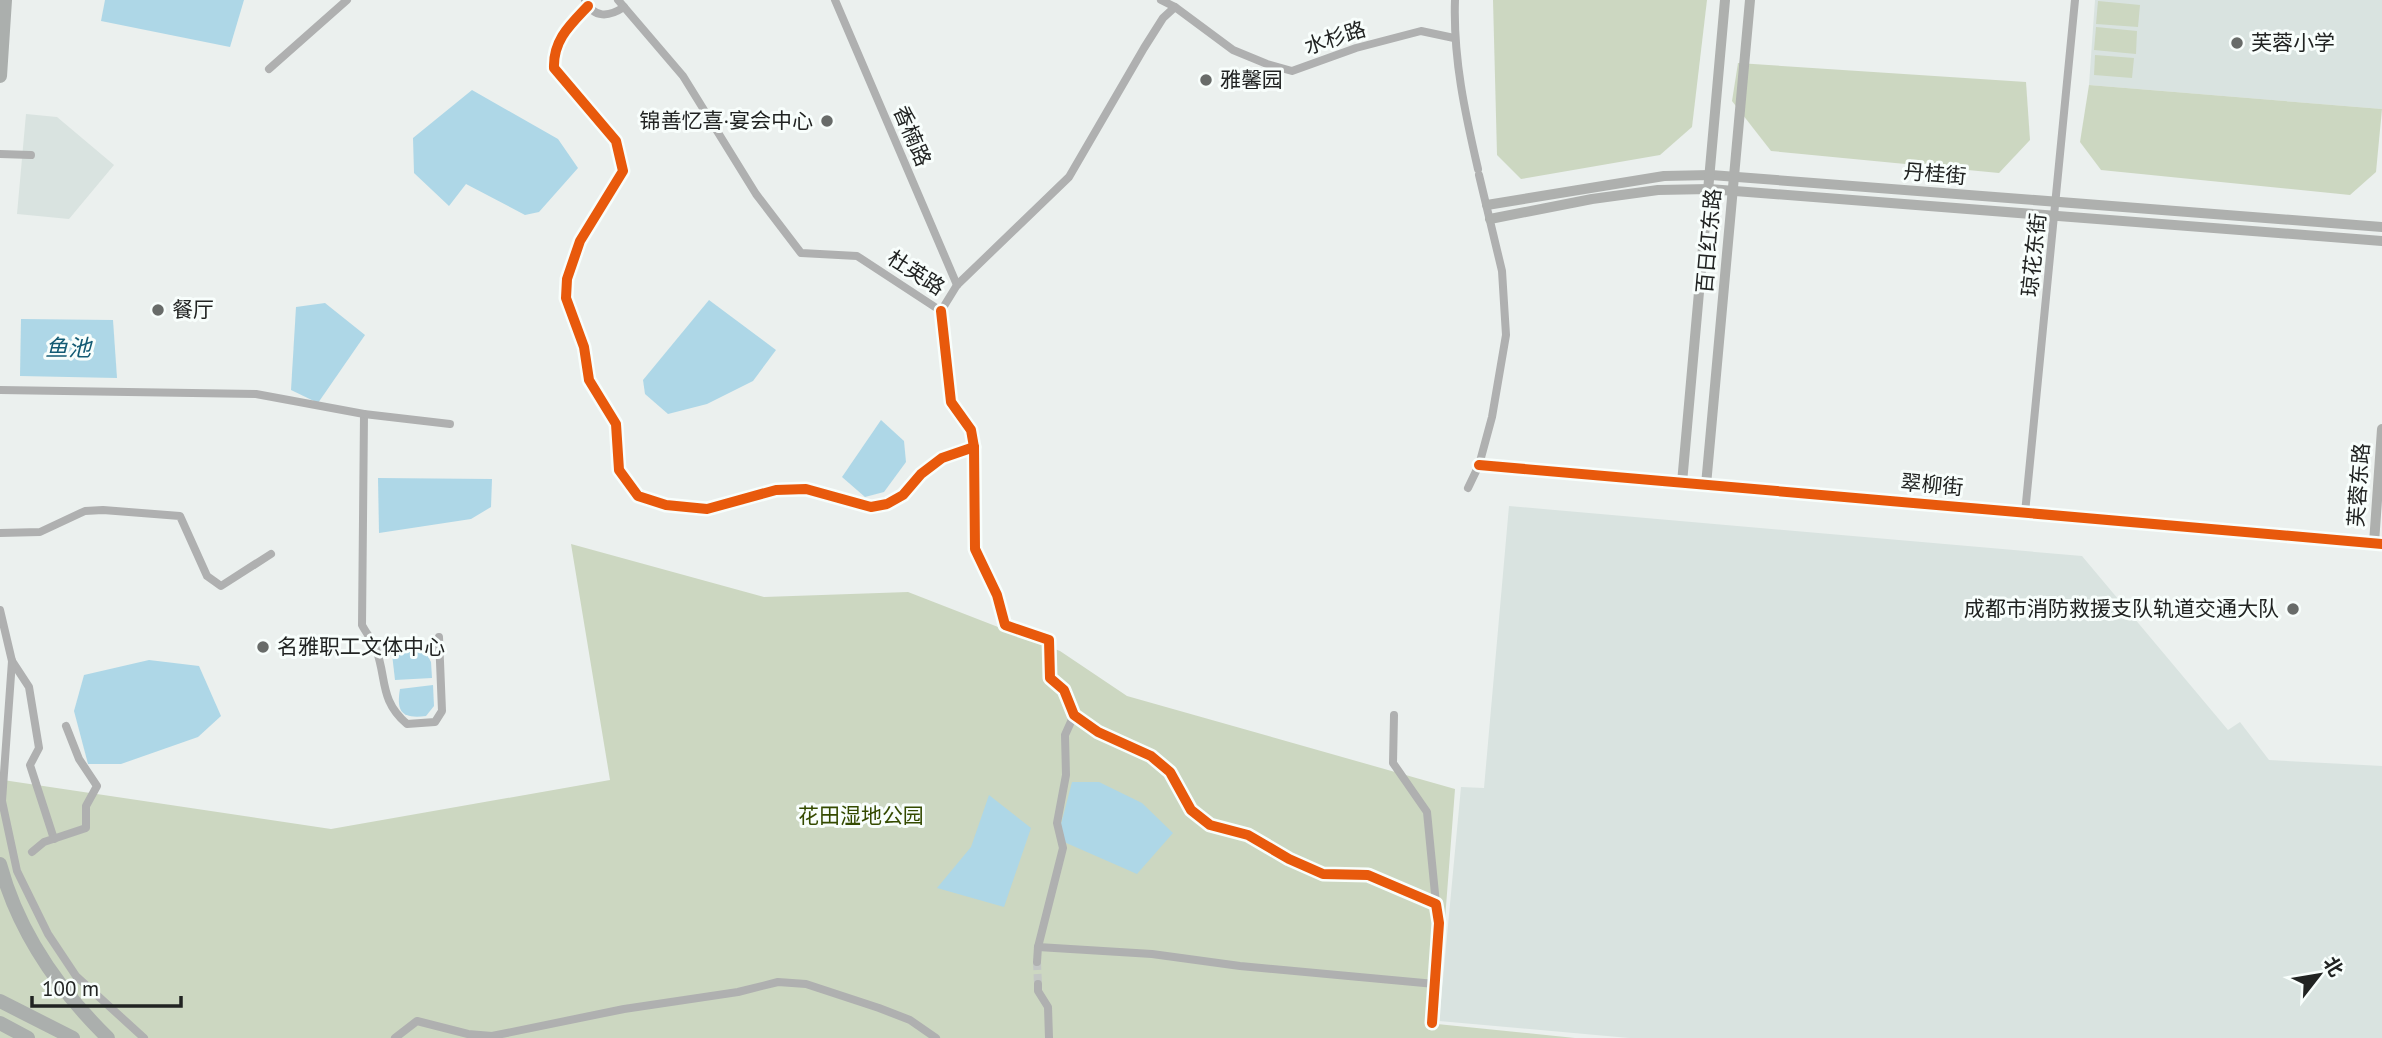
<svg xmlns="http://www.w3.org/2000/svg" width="2382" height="1038" font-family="'PT Sans','Noto Sans SC',sans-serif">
  <rect width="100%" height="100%" fill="#ebf0ee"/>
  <g fill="#d9e3e0">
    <path d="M 2095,0 L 2382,0 L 2382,109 L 2089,85 Z"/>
    <path d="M 26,114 L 57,117 L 114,165 L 69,219 L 17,214 Z"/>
    <path d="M 1509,506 L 2082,556 L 2228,730 L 2240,722 L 2269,760 L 2382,766 L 2382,1038 L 1629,1038 L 1439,1021 L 1461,787 L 1484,788 Z"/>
  </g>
  <g fill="#ccd7c1">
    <path d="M 1493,0 L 1707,0 L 1692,127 L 1660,155 L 1521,179 L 1497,155 Z"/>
    <path d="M 2098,1 L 2140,5 L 2138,27 L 2096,24 Z"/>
    <path d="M 2096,27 L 2137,31 L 2136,54 L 2094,50 Z"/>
    <path d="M 2095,55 L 2134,58 L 2132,78 L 2094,75 Z"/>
    <path d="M 1738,63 L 2026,82 L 2030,140 L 1999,173 L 1771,151 L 1732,101 Z"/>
    <path d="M 2089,85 L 2382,109 L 2376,172 L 2350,195 L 2101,170 L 2080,142 Z"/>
    <path d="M 571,544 L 764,597 L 908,592 L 1060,651 L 1127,696 L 1455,789 L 1437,1024 L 1575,1038 L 0,1038 L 0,805 L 3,780 L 331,829 L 610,780 Z"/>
  </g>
  <g fill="#aed7e7">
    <path d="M 105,0 L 244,0 L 230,47 L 101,21 Z"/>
    <path d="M 472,90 L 558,139 L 578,168 L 539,212 L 525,215 L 466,184 L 449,206 L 414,173 L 413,138 Z"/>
    <path d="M 709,300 L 776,350 L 753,381 L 707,404 L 668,414 L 645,394 L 643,380 Z"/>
    <path d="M 325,303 L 365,335 L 318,403 L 291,390 L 296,307 Z"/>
    <path d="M 21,319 L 113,320 L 117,378 L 20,376 Z"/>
    <path d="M 881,420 L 904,441 L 906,462 L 884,492 L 865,497 L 842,477 Z"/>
    <path d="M 378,478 L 492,479 L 491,507 L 471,519 L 379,533 Z"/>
    <path d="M 410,648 L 425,651 L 431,662 L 432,678 L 395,680 L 392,654 Z"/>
    <path d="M 149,660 L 199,666 L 221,716 L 198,737 L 121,764 L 88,764 L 74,711 L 84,675 Z"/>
    <path d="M 433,685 L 434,706 L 426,716 C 402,719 396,712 400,689 Z"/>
    <path d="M 1072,782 L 1099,782 L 1142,803 L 1173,833 L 1137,874 L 1064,842 L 1061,824 Z"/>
    <path d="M 989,795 L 1031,828 L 1004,907 L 937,888 L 971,847 Z"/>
  </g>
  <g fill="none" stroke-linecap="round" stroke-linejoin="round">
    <g stroke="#c3c7c5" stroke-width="8" stroke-dasharray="8 4" stroke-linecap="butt">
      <path d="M 1037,962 L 1038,984"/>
      <path d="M 1432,1023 L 1434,1001"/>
    </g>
    <g stroke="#afb0b0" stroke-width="8">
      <path d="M 585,0 C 594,19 609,17 624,7"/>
      <path d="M 618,0 L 683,76 L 756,194 L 801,253 L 857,256 L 941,311 L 957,285 L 1069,177 L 1144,48 L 1163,18 L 1175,7"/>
      <path d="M 835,0 L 957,285"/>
      <path d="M 1161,0 L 1175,7 L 1233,50 L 1267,64 L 1292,71 L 1356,48 L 1421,31 L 1454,38"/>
      <path d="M 1455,0 C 1453,58 1465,113 1478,169"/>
      <path d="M 588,6 C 570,25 553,40 554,68 L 616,141 L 623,171 L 580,241 L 567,279 L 566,298 L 584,347 L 589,380 L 616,424 L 619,470 L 638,496 L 666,505 L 707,509 L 776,490 L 806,489 L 871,507 L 887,504 L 903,495 L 921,474 L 942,458 L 974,447"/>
      <path d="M 269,69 L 347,0"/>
      <path d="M 0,154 L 31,155"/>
      <path d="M 941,311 L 951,402 L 971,430 L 974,447 L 975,549 L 997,595 L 1005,625 L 1049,640 L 1050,678 L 1064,690 L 1074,715 L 1098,732 L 1151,756 L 1170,772 L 1191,810 L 1210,825 L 1248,835 L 1289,859 L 1323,874 L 1368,875 L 1436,904 L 1439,923 L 1434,1001"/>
      <path d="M 0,390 L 256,394 L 364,414 L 362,625 C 366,633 373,641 376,649 C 387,678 379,700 407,724 L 435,722 L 442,711 L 439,637"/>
      <path d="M 364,414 L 450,424"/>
      <path d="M 1479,465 L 2382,544"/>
      <path d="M 1468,488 L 1479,465 L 1492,417 L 1506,335 L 1502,271 L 1479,175"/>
      <path d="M 2025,513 L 2075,0"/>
      <path d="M 0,533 L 40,532 L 85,511 L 103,510 L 180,516 L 207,576 L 221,586 L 271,554"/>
      <path d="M 0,610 L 12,661 L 29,687 L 39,748 L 30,765 L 54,839"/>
      <path d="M 12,661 L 2,801 L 17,871 L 48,934 L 76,976 L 144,1038"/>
      <path d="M 1394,715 L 1393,763 L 1427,812 L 1436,904"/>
      <path d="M 32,852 L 44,842 L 86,828 L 86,806 L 97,786 L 79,759 L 66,726"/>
      <path d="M 1038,947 L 1063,848 L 1057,823 L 1066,775 L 1065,735 L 1074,715"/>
      <path d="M 1037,962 L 1038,947 L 1152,954 L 1240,966 L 1435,984"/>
      <path d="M 1038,984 L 1038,991 L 1048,1007 L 1049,1038"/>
      <path d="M 395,1038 L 417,1021 L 468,1034 L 492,1036 L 624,1009 L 738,992 L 778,982 L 806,984 L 879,1008 L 910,1020 L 936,1038"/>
    </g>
    <g stroke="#aeb0ae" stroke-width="10">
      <path d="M 1487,205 L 1664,176 L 1711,175 L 2382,227"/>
      <path d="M 1490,219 L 1592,199 L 1658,190 L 1709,189 L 2382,241"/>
      <path d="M 1682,483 L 1725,0"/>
      <path d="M 1706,485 L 1750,0"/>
      <path d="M 2374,543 L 2382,429"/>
    </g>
    <g stroke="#abafad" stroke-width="14">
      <path d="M 0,76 L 5,0"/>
      <path d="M 0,864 C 18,931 59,990 108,1038"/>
      <path d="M 0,1001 L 73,1038"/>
      <path d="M 0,1023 L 28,1038"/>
    </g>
    <defs>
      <g id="cycleway">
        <path d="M 588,6 C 570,25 553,40 554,68 L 616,141 L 623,171 L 580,241 L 567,279 L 566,298 L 584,347 L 589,380 L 616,424 L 619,470 L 638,496 L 666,505 L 707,509 L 776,490 L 806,489 L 871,507 L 887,504 L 903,495 L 921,474 L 942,458 L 974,447"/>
        <path d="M 941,311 L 951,402 L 971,430 L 974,447 L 975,549 L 997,595 L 1005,625 L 1049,640 L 1050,678 L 1064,690 L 1074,715 L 1098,732 L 1151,756 L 1170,772 L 1191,810 L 1210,825 L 1248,835 L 1289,859 L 1323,874 L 1368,875 L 1436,904 L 1439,923 L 1432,1023"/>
        <path d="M 1479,465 L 2382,544"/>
      </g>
    </defs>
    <use href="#cycleway" stroke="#f8fefc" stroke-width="15"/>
    <use href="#cycleway" stroke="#e8590c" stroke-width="10"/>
  </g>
  <g fill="#686b69" stroke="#f8fefc" stroke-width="2.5">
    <circle cx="2237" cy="43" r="7"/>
    <circle cx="1206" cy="80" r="7"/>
    <circle cx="827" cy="121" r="7"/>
    <circle cx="158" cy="310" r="7"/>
    <circle cx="2293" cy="609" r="7"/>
    <circle cx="263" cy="647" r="7"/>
  </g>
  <g text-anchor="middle" stroke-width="6" stroke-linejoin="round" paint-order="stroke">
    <g font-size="21" fill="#212322" stroke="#f8fefc">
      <text transform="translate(1335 38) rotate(-18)" y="7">水杉路</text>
      <text transform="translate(912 136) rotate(67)" y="7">香楠路</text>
      <text transform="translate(1935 174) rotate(5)" y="7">丹桂街</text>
      <text transform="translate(1709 241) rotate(-85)" y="7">百日红东路</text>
      <text transform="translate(2034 255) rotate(-84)" y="7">琼花东街</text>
      <text transform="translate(916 273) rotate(33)" y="7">杜英路</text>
      <text transform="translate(1932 485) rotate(5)" y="7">翠柳街</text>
      <text transform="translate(2359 485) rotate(-86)" y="7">芙蓉东路</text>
    </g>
    <g font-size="21" fill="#212322" stroke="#f8fefc" text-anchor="start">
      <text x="2251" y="50">芙蓉小学</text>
      <text x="1220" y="87">雅馨园</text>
      <text x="813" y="128" text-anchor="end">锦善忆喜·宴会中心</text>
      <text x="172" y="317">餐厅</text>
      <text x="2279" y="616" text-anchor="end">成都市消防救援支队轨道交通大队</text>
      <text x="277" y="654">名雅职工文体中心</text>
    </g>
    <g font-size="21" fill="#344a00" stroke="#f8fefc">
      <text x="861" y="823">花田湿地公园</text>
    </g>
    <g font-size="23" font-style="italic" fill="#135b74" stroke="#f8fefc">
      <text x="68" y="356">鱼池</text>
    </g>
  </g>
  <g transform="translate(2319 975) rotate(59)" stroke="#f8fefc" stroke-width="5" paint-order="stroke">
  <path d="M0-5L12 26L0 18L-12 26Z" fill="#212322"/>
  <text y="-10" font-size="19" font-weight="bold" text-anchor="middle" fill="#212322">北</text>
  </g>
  <path d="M32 996v10h149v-10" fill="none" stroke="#212322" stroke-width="3.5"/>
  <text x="42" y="996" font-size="21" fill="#212322" stroke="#f8fefc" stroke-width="5" paint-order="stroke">100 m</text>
</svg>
